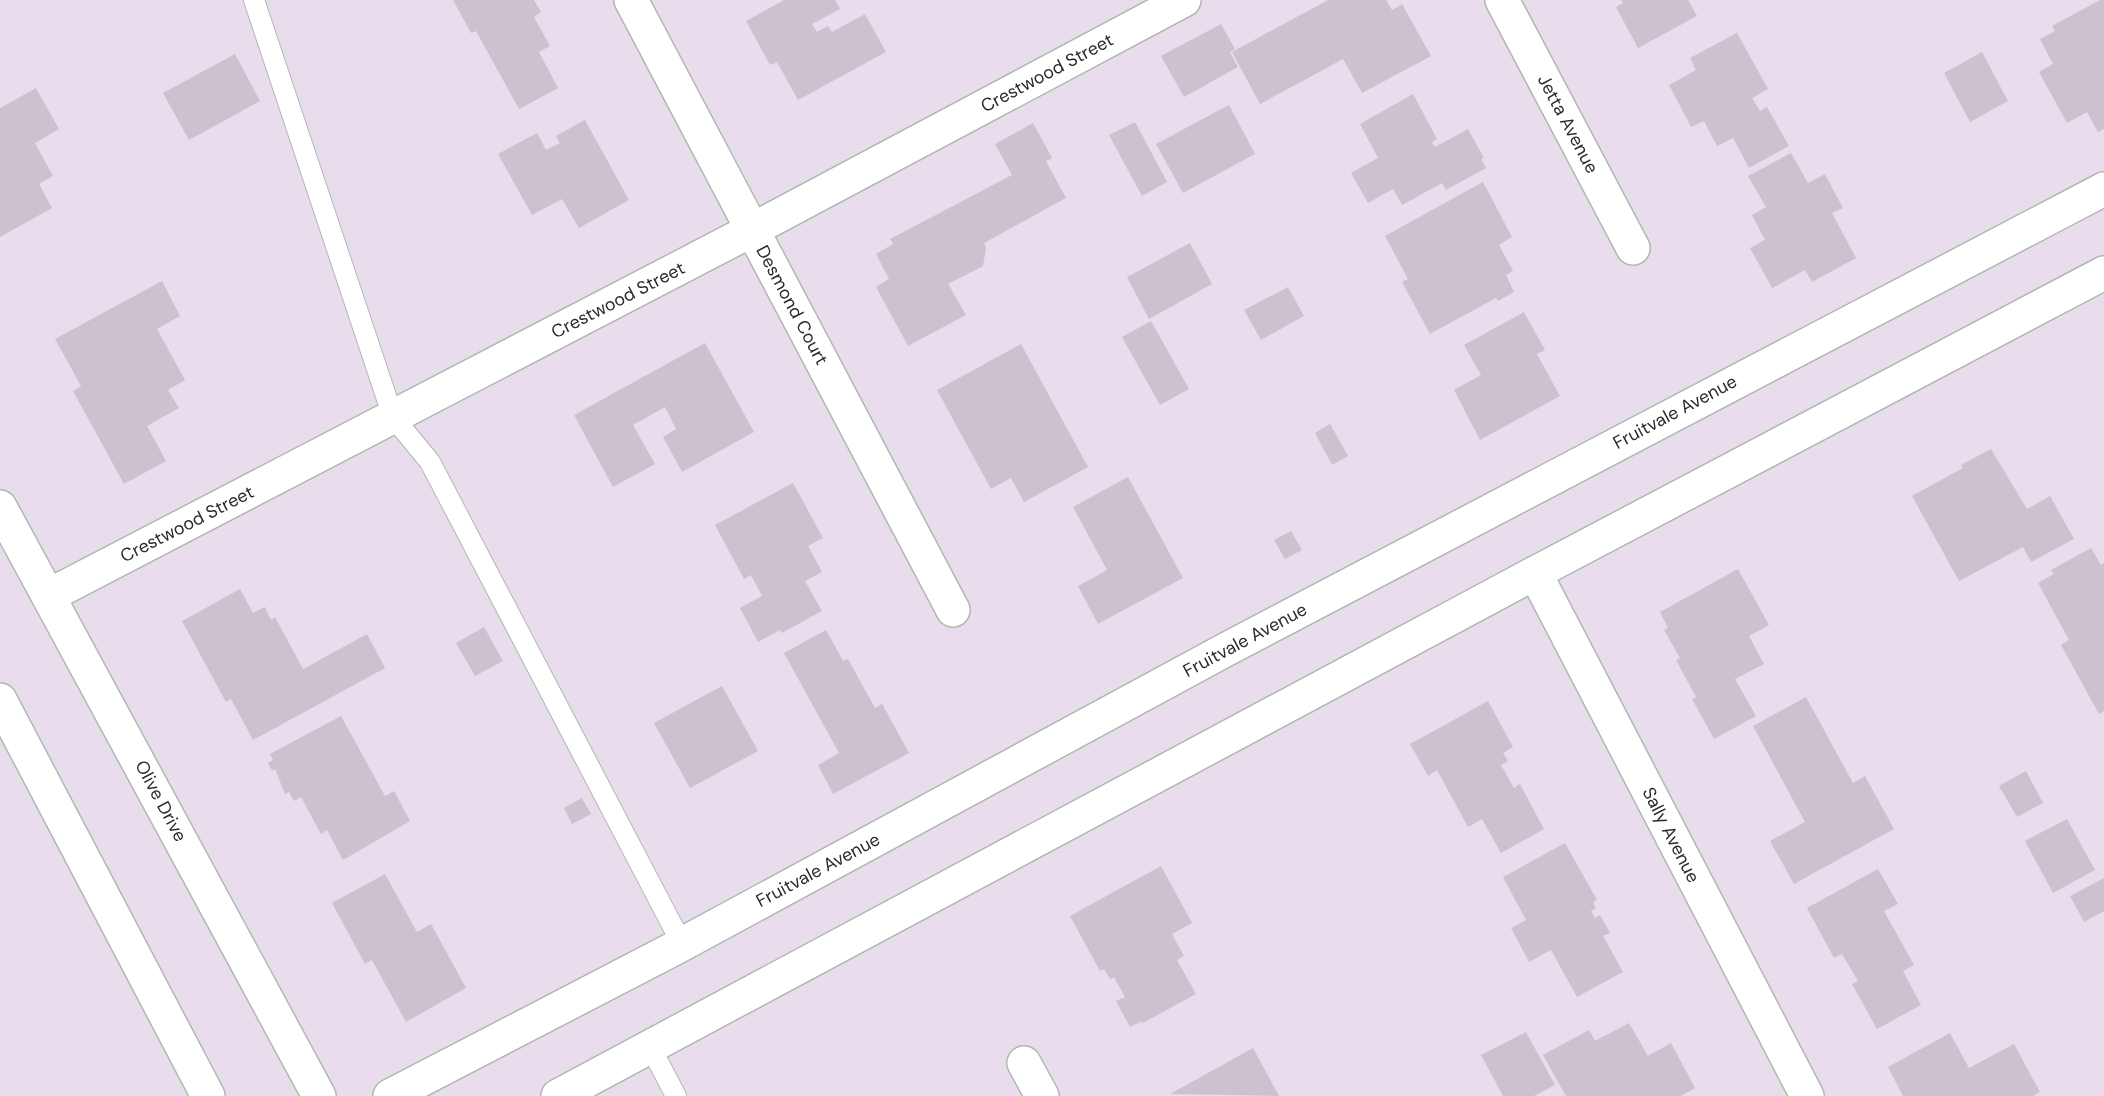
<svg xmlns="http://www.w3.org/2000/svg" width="2104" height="1096" font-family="'DM Sans',sans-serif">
  <rect width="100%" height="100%" fill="#e9dced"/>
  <g fill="#cdc0cf">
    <path d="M 453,0 L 534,0 L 541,12 L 534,17 L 550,46 L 539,52 L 558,88 L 519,109 L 476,31 L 471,33 Z"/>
    <path d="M 784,0 L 835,0 L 840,9 L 812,24 L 817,32 L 828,26 L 832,32 L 865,14 L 886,52 L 798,100 L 777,62 L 770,65 L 746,21 Z"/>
    <path d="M 1328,0 L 1386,0 L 1392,10 L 1402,4 L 1431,56 L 1362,93 L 1343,59 L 1260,104 L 1232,52 Z"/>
    <path d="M 1621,0 L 1688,0 L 1697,16 L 1638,48 L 1616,7 L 1623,3 Z"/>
    <path d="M 2100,0 L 2104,0 L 2104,129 L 2098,132 L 2087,112 L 2067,123 L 2039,72 L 2053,64 L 2040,39 L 2055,31 L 2052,26 Z"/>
    <path d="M 1221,24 L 1235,49 L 1230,52 L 1238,67 L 1184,97 L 1161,56 Z"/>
    <path d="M 1737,33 L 1768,89 L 1752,98 L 1760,111 L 1767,107 L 1789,146 L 1749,168 L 1733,138 L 1717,146 L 1704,121 L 1691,127 L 1669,85 L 1696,70 L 1690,58 Z"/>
    <path d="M 1982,52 L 2008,101 L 1970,122 L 1944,73 Z"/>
    <path d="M 235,54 L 260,101 L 189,140 L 163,93 Z"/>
    <path d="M 36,88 L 59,129 L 35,143 L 53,176 L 39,184 L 52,208 L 0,237 L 0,108 Z"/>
    <path d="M 1413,94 L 1437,139 L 1432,142 L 1435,147 L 1468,129 L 1484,158 L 1481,159 L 1486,168 L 1446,190 L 1442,183 L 1402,205 L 1393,189 L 1368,203 L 1351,173 L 1378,158 L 1360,124 Z"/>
    <path d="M 1229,105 L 1255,154 L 1183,193 L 1156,144 Z"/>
    <path d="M 585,120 L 629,200 L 579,228 L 562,199 L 532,215 L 498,154 L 537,133 L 546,150 L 560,143 L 556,136 Z"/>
    <path d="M 1135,122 L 1167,182 L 1142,196 L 1109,135 Z"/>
    <path d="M 1033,123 L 1052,158 L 1046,161 L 1066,198 L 984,243 L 986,248 L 983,266 L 948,284 L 966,315 L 908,346 L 876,287 L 889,279 L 876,254 L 893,244 L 890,239 L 1012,175 L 995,144 Z"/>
    <path d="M 1791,153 L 1808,183 L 1825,174 L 1843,208 L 1832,213 L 1856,258 L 1812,282 L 1805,270 L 1772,288 L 1750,248 L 1765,240 L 1752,215 L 1766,207 L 1748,176 Z"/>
    <path d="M 1483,182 L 1512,237 L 1499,245 L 1513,271 L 1506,275 L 1514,292 L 1498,301 L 1496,298 L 1430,334 L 1402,282 L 1408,279 L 1385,236 Z"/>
    <path d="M 1190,243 L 1212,284 L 1149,319 L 1127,277 Z"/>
    <path d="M 162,281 L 180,316 L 157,329 L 185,380 L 168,390 L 179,408 L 147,426 L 166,461 L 124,484 L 73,391 L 81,386 L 55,339 Z"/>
    <path d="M 1288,287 L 1304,316 L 1261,340 L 1244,310 Z"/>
    <path d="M 1524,312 L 1545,350 L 1537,354 L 1560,396 L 1480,440 L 1454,390 L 1481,375 L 1464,345 Z"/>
    <path d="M 1151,321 L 1189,389 L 1160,405 L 1122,337 Z"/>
    <path d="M 705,343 L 754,432 L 682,472 L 663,437 L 676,429 L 665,407 L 633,425 L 655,464 L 613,487 L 574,415 Z"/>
    <path d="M 1021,344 L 1088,467 L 1024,502 L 1011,478 L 991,489 L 937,390 Z"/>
    <path d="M 1330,424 L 1348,456 L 1332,465 L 1315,433 Z"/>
    <path d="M 1991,449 L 2027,509 L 2050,496 L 2074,539 L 2031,562 L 2023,547 L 1959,581 L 1912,496 L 1963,468 L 1961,465 Z"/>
    <path d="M 1128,477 L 1183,578 L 1098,624 L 1078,586 L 1107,570 L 1073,507 Z"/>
    <path d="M 793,483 L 823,538 L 808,546 L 822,572 L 805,581 L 822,611 L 782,633 L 780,630 L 758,642 L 740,608 L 762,596 L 751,575 L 744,579 L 715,525 Z"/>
    <path d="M 1291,531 L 1302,550 L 1285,559 L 1274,540 Z"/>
    <path d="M 2091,548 L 2101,565 L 2104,563 L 2104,711 L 2099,714 L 2061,645 L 2069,640 L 2038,583 L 2054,574 L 2051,570 Z"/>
    <path d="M 1738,569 L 1769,625 L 1749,636 L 1764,664 L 1735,679 L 1756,716 L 1714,739 L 1692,699 L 1696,697 L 1676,660 L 1680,658 L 1664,630 L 1668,628 L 1660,612 Z"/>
    <path d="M 240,589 L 253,613 L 265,607 L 271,620 L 275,617 L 303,669 L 367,634 L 385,668 L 253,740 L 231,699 L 226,702 L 182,621 Z"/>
    <path d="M 484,627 L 503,661 L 475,676 L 456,643 Z"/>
    <path d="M 826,630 L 843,661 L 848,659 L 875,708 L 882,704 L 909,753 L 833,794 L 818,765 L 839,753 L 784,653 Z"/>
    <path d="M 722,686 L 758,751 L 690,788 L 654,723 Z"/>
    <path d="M 1806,697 L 1853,783 L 1865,776 L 1894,829 L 1794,884 L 1770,841 L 1805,822 L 1753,726 Z"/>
    <path d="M 1488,701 L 1513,747 L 1503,753 L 1508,761 L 1501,765 L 1514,788 L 1520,784 L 1544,829 L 1501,853 L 1482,819 L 1468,827 L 1437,770 L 1428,776 L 1410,744 Z"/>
    <path d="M 341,716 L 385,796 L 394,791 L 410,821 L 343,860 L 327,830 L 321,834 L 301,797 L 294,801 L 289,792 L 285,794 L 275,769 L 272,771 L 268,763 L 273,760 L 270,754 Z"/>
    <path d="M 2026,771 L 2043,803 L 2017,817 L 1999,786 Z"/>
    <path d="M 582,798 L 591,814 L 572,824 L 564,808 Z"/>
    <path d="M 2067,819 L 2095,870 L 2053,893 L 2025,841 Z"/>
    <path d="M 1565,843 L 1597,900 L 1593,902 L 1596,908 L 1591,911 L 1595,918 L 1600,915 L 1610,933 L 1603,936 L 1623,972 L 1577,997 L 1551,950 L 1529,962 L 1511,928 L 1526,920 L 1503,877 Z"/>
    <path d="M 1161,866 L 1192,923 L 1172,934 L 1184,956 L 1177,960 L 1196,994 L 1143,1023 L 1142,1021 L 1130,1027 L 1116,1001 L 1125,997 L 1114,977 L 1110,979 L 1104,969 L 1100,971 L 1070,916 Z"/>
    <path d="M 1878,869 L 1898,904 L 1884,911 L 1914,965 L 1903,971 L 1921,1005 L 1877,1029 L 1852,984 L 1858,981 L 1842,954 L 1834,958 L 1807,908 Z"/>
    <path d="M 385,874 L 417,932 L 431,924 L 466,988 L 406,1022 L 372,960 L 365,964 L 332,903 Z"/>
    <path d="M 2104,878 L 2104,911 L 2084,922 L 2070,896 Z"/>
    <path d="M 1629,1023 L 1648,1056 L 1671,1043 L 1695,1088 L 1681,1096 L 1566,1096 L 1543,1055 L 1589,1030 L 1595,1041 Z"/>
    <path d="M 1526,1032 L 1555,1085 L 1534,1096 L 1503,1096 L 1481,1055 Z"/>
    <path d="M 1950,1033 L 1969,1068 L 2014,1044 L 2040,1092 L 2033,1096 L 1903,1096 L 1888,1067 Z"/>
    <path d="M 1253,1048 L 1279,1096 L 1170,1094 Z"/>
  </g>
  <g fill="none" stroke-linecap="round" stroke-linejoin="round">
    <defs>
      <g id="lane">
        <path d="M 254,0 L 393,417 L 430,462 L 682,944"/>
        <path d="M 651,1048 L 676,1096"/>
      </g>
      <g id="street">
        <path d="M 631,0 L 953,610"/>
        <path d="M 1502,0 L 1633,248"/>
        <path d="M 1535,573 L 1807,1096"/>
        <path d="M 50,595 L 752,230 L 1184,0"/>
        <path d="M 1024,1063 L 1042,1096"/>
      </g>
      <g id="secondary">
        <path d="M 0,507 L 319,1096"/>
        <path d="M 0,700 L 208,1096"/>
        <path d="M 390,1096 L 677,947 L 1227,649 L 2104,189"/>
        <path d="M 558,1096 L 1535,573 L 2104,273"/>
      </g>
    </defs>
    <use href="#lane" stroke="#acbbac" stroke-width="22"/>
    <use href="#street" stroke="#acbbac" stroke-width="36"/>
    <use href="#secondary" stroke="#acbbac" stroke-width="36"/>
    <use href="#lane" stroke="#fff" stroke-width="20"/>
    <use href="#street" stroke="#fff" stroke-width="33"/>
    <use href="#secondary" stroke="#fff" stroke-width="33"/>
  </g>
  <g text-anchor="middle" stroke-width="5" stroke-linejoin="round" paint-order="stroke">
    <g font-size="18" fill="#2a2a2a" stroke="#fff">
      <text transform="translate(1047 73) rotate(-28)" y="6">Crestwood Street</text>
      <text transform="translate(1568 124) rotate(62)" y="6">Jetta Avenue</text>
      <text transform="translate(618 300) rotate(-27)" y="6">Crestwood Street</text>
      <text transform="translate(792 305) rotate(62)" y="6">Desmond Court</text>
      <text transform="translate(1675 412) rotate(-28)" y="6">Fruitvale Avenue</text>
      <text transform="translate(187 524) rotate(-27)" y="6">Crestwood Street</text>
      <text transform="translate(1245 640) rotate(-28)" y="6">Fruitvale Avenue</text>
      <text transform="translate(161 801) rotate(62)" y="6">Olive Drive</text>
      <text transform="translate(1671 835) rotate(63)" y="6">Sally Avenue</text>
      <text transform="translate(818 870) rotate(-28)" y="6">Fruitvale Avenue</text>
    </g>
  </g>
</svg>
